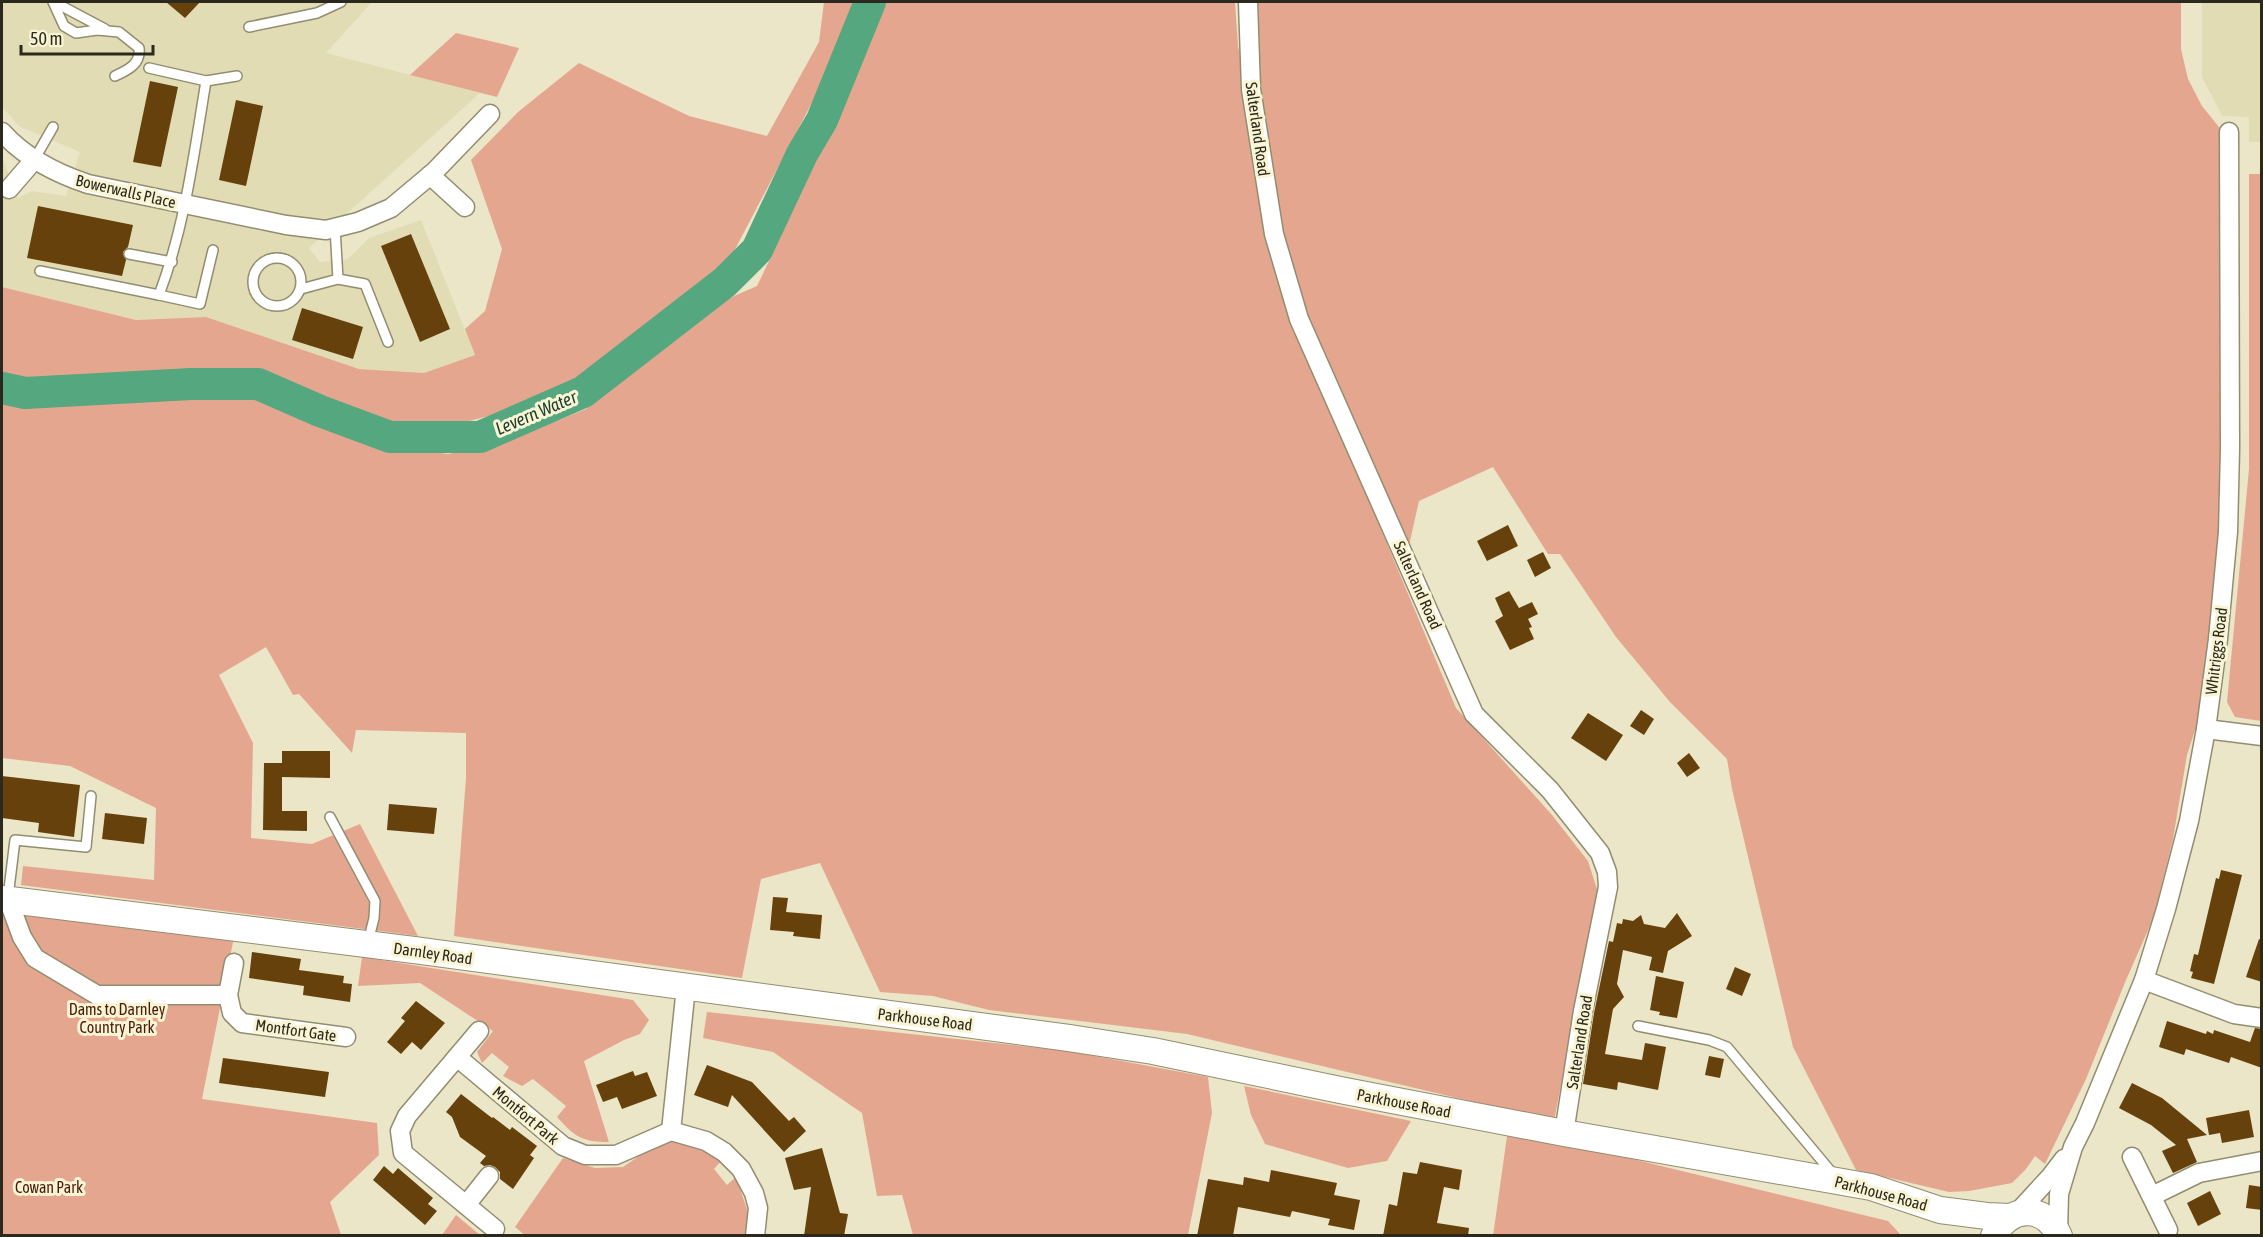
<svg xmlns="http://www.w3.org/2000/svg" width="2263" height="1237" font-family="'Asap Condensed',sans-serif">
  <rect width="100%" height="100%" fill="#ebe6c7"/>
  <g fill="#e2dcb5">
    <path d="M 2,2 L 372,2 L 326,53 L 480,93 L 309,248 L 320,262 L 348,259 L 369,238 L 421,220 L 475,355 L 424,373 L 359,369 L 206,317 L 136,320 L 2,287 L 2,157 L 18,198 L 32,191 L 66,196 L 80,152 L 19,126 L 2,107 Z"/>
    <path d="M 2202,2 L 2261,2 L 2261,142 L 2249,142 L 2249,117 L 2222,116 L 2202,77 Z"/>
  </g>
  <g fill="#e5a690">
    <path d="M 824,2 L 856,2 L 829,70 L 730,259 L 575,386 L 528,406 L 450,426 L 393,425 L 275,377 L 67,377 L 2,380 L 2,287 L 136,320 L 206,317 L 359,369 L 424,373 L 475,355 L 465,329 L 485,311 L 502,249 L 471,160 L 518,112 L 579,63 L 689,116 L 767,136 L 819,42 Z"/>
    <path d="M 878,2 L 1235,2 L 1238,46 L 1290,313 L 1456,708 L 1552,815 L 1588,861 L 1598,892 L 1554,1121 L 1187,1034 L 989,1010 L 933,996 L 880,992 L 820,863 L 761,879 L 742,978 L 454,936 L 466,778 L 466,733 L 356,730 L 352,753 L 299,694 L 293,695 L 266,647 L 219,675 L 253,743 L 251,838 L 312,844 L 360,824 L 418,936 L 21,885 L 23,866 L 154,880 L 156,808 L 70,766 L 2,758 L 2,402 L 10,403 L 216,390 L 279,399 L 382,445 L 448,454 L 504,442 L 586,409 L 709,307 L 757,286 L 781,236 L 817,144 L 848,83 Z"/>
    <path d="M 1258,2 L 2181,2 L 2181,49 L 2188,79 L 2202,106 L 2219,127 L 2221,172 L 2224,403 L 2219,544 L 2211,644 L 2197,724 L 2187,755 L 2173,839 L 2153,919 L 2126,980 L 2086,1079 L 2045,1164 L 2035,1156 L 2026,1169 L 2012,1183 L 1969,1191 L 1949,1192 L 1856,1170 L 1793,1047 L 1732,789 L 1727,759 L 1670,702 L 1616,637 L 1560,554 L 1548,554 L 1493,467 L 1419,501 L 1408,550 L 1327,370 L 1286,263 L 1262,123 Z"/>
    <path d="M 456,33 L 519,48 L 497,97 L 410,75 Z"/>
    <path d="M 2249,174 L 2262,174 L 2261,721 L 2235,717 L 2227,702 L 2249,469 Z"/>
    <path d="M 2,900 L 234,937 L 202,1099 L 377,1123 L 379,1155 L 330,1202 L 341,1235 L 2,1235 Z"/>
    <path d="M 362,957 L 633,1000 L 649,1020 L 640,1034 L 624,1040 L 584,1061 L 609,1142 C 582,1142 575,1137 557,1117 L 566,1106 L 533,1079 L 522,1086 L 503,1076 L 509,1067 L 492,1053 L 482,1063 L 477,1052 L 493,1031 L 420,983 L 358,986 Z"/>
    <path d="M 707,1012 L 1068,1051 L 1208,1077 L 1212,1113 L 1188,1235 L 913,1235 L 902,1195 L 877,1196 L 862,1113 L 773,1052 L 703,1038 Z"/>
    <path d="M 1244,1086 L 1411,1121 L 1387,1161 L 1348,1168 L 1265,1144 L 1251,1115 Z"/>
    <path d="M 1508,1129 L 1888,1221 L 1901,1235 L 1493,1236 Z"/>
    <path d="M 673,1141 L 703,1149 L 721,1161 L 714,1169 L 727,1185 L 736,1177 L 751,1221 L 746,1236 L 526,1236 L 515,1227 L 563,1158 L 595,1168 L 623,1167 L 645,1152 Z"/>
    <path d="M 456,1215 L 480,1235 L 442,1235 Z"/>
  </g>
  <g fill="none" stroke-linecap="round" stroke-linejoin="round">
    <path stroke="#54a77e" stroke-width="32" d="M 2,388 L 25,393 L 191,384 L 258,384 L 320,411 L 390,437 L 480,437 L 583,392 L 725,282 L 757,250 L 802,154 L 822,120 L 870,2"/>
  </g>
  <g fill="#66410b">
    <path d="M 166,2 L 200,2 L 185,18 Z"/>
    <path d="M 150,81 L 178,87 L 161,167 L 133,162 Z"/>
    <path d="M 236,100 L 263,106 L 246,186 L 219,180 Z"/>
    <path d="M 38,206 L 133,225 L 128,247 L 123,252 L 126,260 L 122,276 L 27,258 Z"/>
    <path d="M 411,234 L 450,329 L 420,342 L 381,246 Z"/>
    <path d="M 302,308 L 363,327 L 353,359 L 292,340 Z"/>
    <path d="M 1508,525 L 1518,546 L 1487,561 L 1477,541 Z"/>
    <path d="M 1543,552 L 1551,568 L 1535,577 L 1527,560 Z"/>
    <path d="M 1509,591 L 1519,608 L 1532,602 L 1538,614 L 1528,619 L 1532,627 L 1529,628 L 1534,639 L 1510,650 L 1495,621 L 1503,616 L 1495,598 Z"/>
    <path d="M 1641,710 L 1654,719 L 1644,735 L 1630,726 Z"/>
    <path d="M 1588,713 L 1623,735 L 1606,761 L 1571,738 Z"/>
    <path d="M 282,751 L 330,751 L 330,778 L 282,777 L 282,811 L 307,811 L 307,831 L 263,830 L 264,763 L 282,763 Z"/>
    <path d="M 1689,753 L 1700,768 L 1687,777 L 1677,763 Z"/>
    <path d="M 2,776 L 80,785 L 74,837 L 38,832 L 39,823 L 2,818 Z"/>
    <path d="M 389,804 L 437,808 L 434,834 L 387,830 Z"/>
    <path d="M 105,813 L 147,818 L 144,844 L 102,839 Z"/>
    <path d="M 2221,870 L 2242,875 L 2214,984 L 2191,978 L 2193,972 L 2190,971 L 2194,954 L 2198,955 L 2216,878 L 2219,879 Z"/>
    <path d="M 773,897 L 788,898 L 786,912 L 822,915 L 820,939 L 793,936 L 794,932 L 770,930 Z"/>
    <path d="M 1677,913 L 1692,936 L 1668,951 L 1663,973 L 1649,970 L 1652,957 L 1623,950 L 1617,984 L 1624,997 L 1613,1009 L 1605,1054 L 1642,1060 L 1645,1043 L 1666,1047 L 1658,1090 L 1618,1082 L 1617,1090 L 1583,1084 L 1594,1013 L 1609,941 L 1613,942 L 1617,923 L 1622,924 L 1623,919 L 1633,921 L 1641,915 L 1644,924 L 1665,928 Z"/>
    <path d="M 2259,939 L 2262,940 L 2262,982 L 2246,977 Z"/>
    <path d="M 252,952 L 301,959 L 299,970 L 344,976 L 343,983 L 352,984 L 350,1002 L 303,995 L 304,986 L 249,978 Z"/>
    <path d="M 1735,967 L 1751,974 L 1742,996 L 1726,989 Z"/>
    <path d="M 1656,976 L 1684,982 L 1677,1018 L 1659,1015 L 1660,1012 L 1650,1010 Z"/>
    <path d="M 416,1001 L 445,1023 L 421,1050 L 412,1042 L 401,1054 L 387,1042 L 405,1021 L 401,1018 Z"/>
    <path d="M 2167,1021 L 2206,1034 L 2207,1031 L 2213,1034 L 2214,1030 L 2250,1042 L 2255,1028 L 2262,1029 L 2262,1068 L 2231,1057 L 2229,1063 L 2186,1049 L 2184,1055 L 2159,1047 Z"/>
    <path d="M 1709,1056 L 1724,1059 L 1720,1078 L 1705,1075 Z"/>
    <path d="M 223,1058 L 329,1072 L 325,1097 L 219,1083 Z"/>
    <path d="M 707,1065 L 752,1082 L 789,1121 L 794,1117 L 806,1131 L 784,1152 L 732,1095 L 728,1107 L 694,1095 Z"/>
    <path d="M 633,1071 L 635,1076 L 647,1072 L 657,1096 L 622,1109 L 617,1097 L 603,1102 L 596,1085 Z"/>
    <path d="M 2132,1083 L 2162,1098 L 2207,1135 L 2187,1139 L 2197,1162 L 2173,1173 L 2162,1151 L 2176,1145 L 2151,1125 L 2119,1108 Z"/>
    <path d="M 461,1094 L 492,1118 L 493,1117 L 510,1130 L 512,1127 L 537,1146 L 530,1155 L 534,1158 L 513,1189 L 500,1179 L 500,1172 L 495,1167 L 490,1165 L 484,1166 L 480,1163 L 486,1156 L 460,1137 L 452,1117 L 446,1112 Z"/>
    <path d="M 2249,1110 L 2254,1137 L 2222,1143 L 2220,1133 L 2209,1135 L 2206,1118 Z"/>
    <path d="M 822,1148 L 840,1213 L 848,1214 L 844,1236 L 804,1236 L 811,1187 L 794,1190 L 785,1158 Z"/>
    <path d="M 1420,1162 L 1462,1170 L 1459,1190 L 1444,1187 L 1437,1223 L 1469,1228 L 1468,1236 L 1383,1236 L 1389,1204 L 1397,1206 L 1403,1172 L 1417,1174 Z"/>
    <path d="M 384,1166 L 393,1174 L 398,1168 L 433,1198 L 428,1204 L 437,1211 L 425,1225 L 373,1180 Z"/>
    <path d="M 1271,1170 L 1337,1183 L 1334,1195 L 1360,1200 L 1354,1230 L 1328,1225 L 1330,1219 L 1292,1211 L 1290,1217 L 1238,1207 L 1233,1236 L 1197,1236 L 1208,1179 L 1243,1185 L 1244,1177 L 1269,1182 Z"/>
    <path d="M 2249,1185 L 2262,1187 L 2262,1210 L 2246,1208 Z"/>
    <path d="M 2210,1191 L 2221,1214 L 2198,1226 L 2187,1203 Z"/>
  </g>
  <g fill="none" stroke-linecap="round" stroke-linejoin="round">
    <defs>
      <g id="service">
        <path d="M 53,2 L 64,26 L 76,33 L 97,30 L 119,32 L 139,48 C 141,64 128,70 115,76"/>
        <path d="M 54,2 L 105,29"/>
        <path d="M 249,27 L 317,13 L 341,2"/>
        <path d="M 206,81 L 237,76"/>
        <path d="M 34,160 L 53,127"/>
        <path d="M 335,228 L 338,279 L 365,284 L 388,342"/>
        <path d="M 129,254 L 172,262"/>
        <circle cx="277" cy="282" r="24"/>
        <path d="M 40,271 L 159,295 C 185,226 194,154 206,81 L 149,68"/>
        <path d="M 301,289 L 338,279"/>
        <path d="M 159,295 L 200,304 L 213,250"/>
        <path d="M 330,817 L 375,901 L 374,918 L 368,942"/>
        <path d="M 8,897 L 15,840 L 86,847 L 91,796"/>
        <path d="M 1638,1026 L 1709,1040 L 1727,1047 L 1833,1174"/>
      </g>
      <g id="minor">
        <path d="M 1248,2 L 1251,89 L 1274,234 L 1299,319 L 1474,714 L 1550,790 L 1600,853 L 1607,872 L 1608,887 L 1583,1011 L 1564,1133"/>
        <path d="M 2,132 C 25,158 55,173 88,184 L 286,225 L 326,230 L 358,222 L 391,208 L 434,172 L 490,114"/>
        <path d="M 430,175 L 465,207"/>
        <path d="M 9,189 L 34,160"/>
        <path d="M 2206,729 L 2262,736"/>
        <path d="M 8,899 L 22,937 L 35,958 L 97,995 L 228,995 L 232,1013 L 242,1023 L 346,1037"/>
        <path d="M 2144,980 L 2234,1014 L 2262,1018"/>
        <path d="M 228,995 L 234,963"/>
        <path d="M 479,1031 L 407,1116 L 400,1131 L 403,1153 L 495,1229"/>
        <path d="M 457,1057 L 563,1146 L 585,1155 L 616,1155 L 671,1131 L 706,1141 L 724,1152 L 741,1169 L 754,1193 L 758,1208 L 755,1236"/>
        <path d="M 671,1131 L 686,987"/>
        <path d="M 2132,1157 L 2168,1230"/>
        <path d="M 2152,1196 L 2199,1173 L 2262,1161"/>
        <path d="M 466,1205 L 489,1176"/>
        <path d="M 2016,1214 L 2051,1176 L 2064,1159"/>
        <path d="M 2058,1232 L 2059,1194 L 2073,1147 L 2085,1123 L 2144,980 L 2166,909 L 2189,821 L 2206,729 L 2218,639 L 2228,532 L 2230,449 L 2229,132"/>
      </g>
      <g id="secondary">
        <path d="M 2,899 L 414,950 L 1069,1038 L 1153,1051 L 1340,1090 L 1564,1133 L 1871,1187 L 1940,1210 L 1987,1216 L 2009,1217"/>
        <path d="M 1994,1236 C 2008,1206 2045,1203 2059,1236"/>
      </g>
    </defs>
    <use href="#service" stroke="#928d70" stroke-width="12"/>
    <use href="#minor" stroke="#928d70" stroke-width="21"/>
    <use href="#secondary" stroke="#928d70" stroke-width="28"/>
    <use href="#service" stroke="#fff" stroke-width="9"/>
    <use href="#minor" stroke="#fff" stroke-width="18"/>
    <use href="#secondary" stroke="#fff" stroke-width="26"/>
  </g>
  <g text-anchor="middle" stroke-width="6" stroke-linejoin="round" paint-order="stroke">
    <g font-size="16" fill="#2b291d" stroke="#f9f4d4">
      <text transform="translate(1258 129) rotate(82)" y="6">Salterland Road</text>
      <text transform="translate(126 191) rotate(13)" y="6">Bowerwalls Place</text>
      <text transform="translate(1418 585) rotate(66)" y="6">Salterland Road</text>
      <text transform="translate(2216 651) rotate(-83)" y="6">Whitriggs Road</text>
      <text transform="translate(433 953) rotate(8)" y="6">Darnley Road</text>
      <text transform="translate(925 1019) rotate(7)" y="6">Parkhouse Road</text>
      <text transform="translate(296 1030) rotate(8)" y="6">Montfort Gate</text>
      <text transform="translate(1579 1042) rotate(-81)" y="6">Salterland Road</text>
      <text transform="translate(1404 1103) rotate(11)" y="6">Parkhouse Road</text>
      <text transform="translate(526 1115) rotate(40)" y="6">Montfort Park</text>
      <text transform="translate(1881 1193) rotate(15)" y="6">Parkhouse Road</text>
    </g>
    <g font-size="16" fill="#4b1a07" stroke="#f9f4d4">
      <text x="117" y="1015">Dams to Darnley<tspan x="117" dy="18">Country Park</tspan></text>
      <text x="49" y="1193">Cowan Park</text>
    </g>
    <g font-size="18" font-style="italic" fill="#1b402e" stroke="#f9f4d4">
      <text transform="translate(536 413) rotate(-23)" y="6">Levern Water</text>
    </g>
  </g>
  <rect width="2263" height="1237" fill="none" stroke="#2b291d" stroke-width="6"/>
  <path d="M21 45v9h132v-9" fill="none" stroke="#2b291d" stroke-width="3"/>
  <text x="30" y="45" font-size="18" fill="#2b291d" stroke="#f9f4d4" stroke-width="4.5" paint-order="stroke">50 m</text>
</svg>
